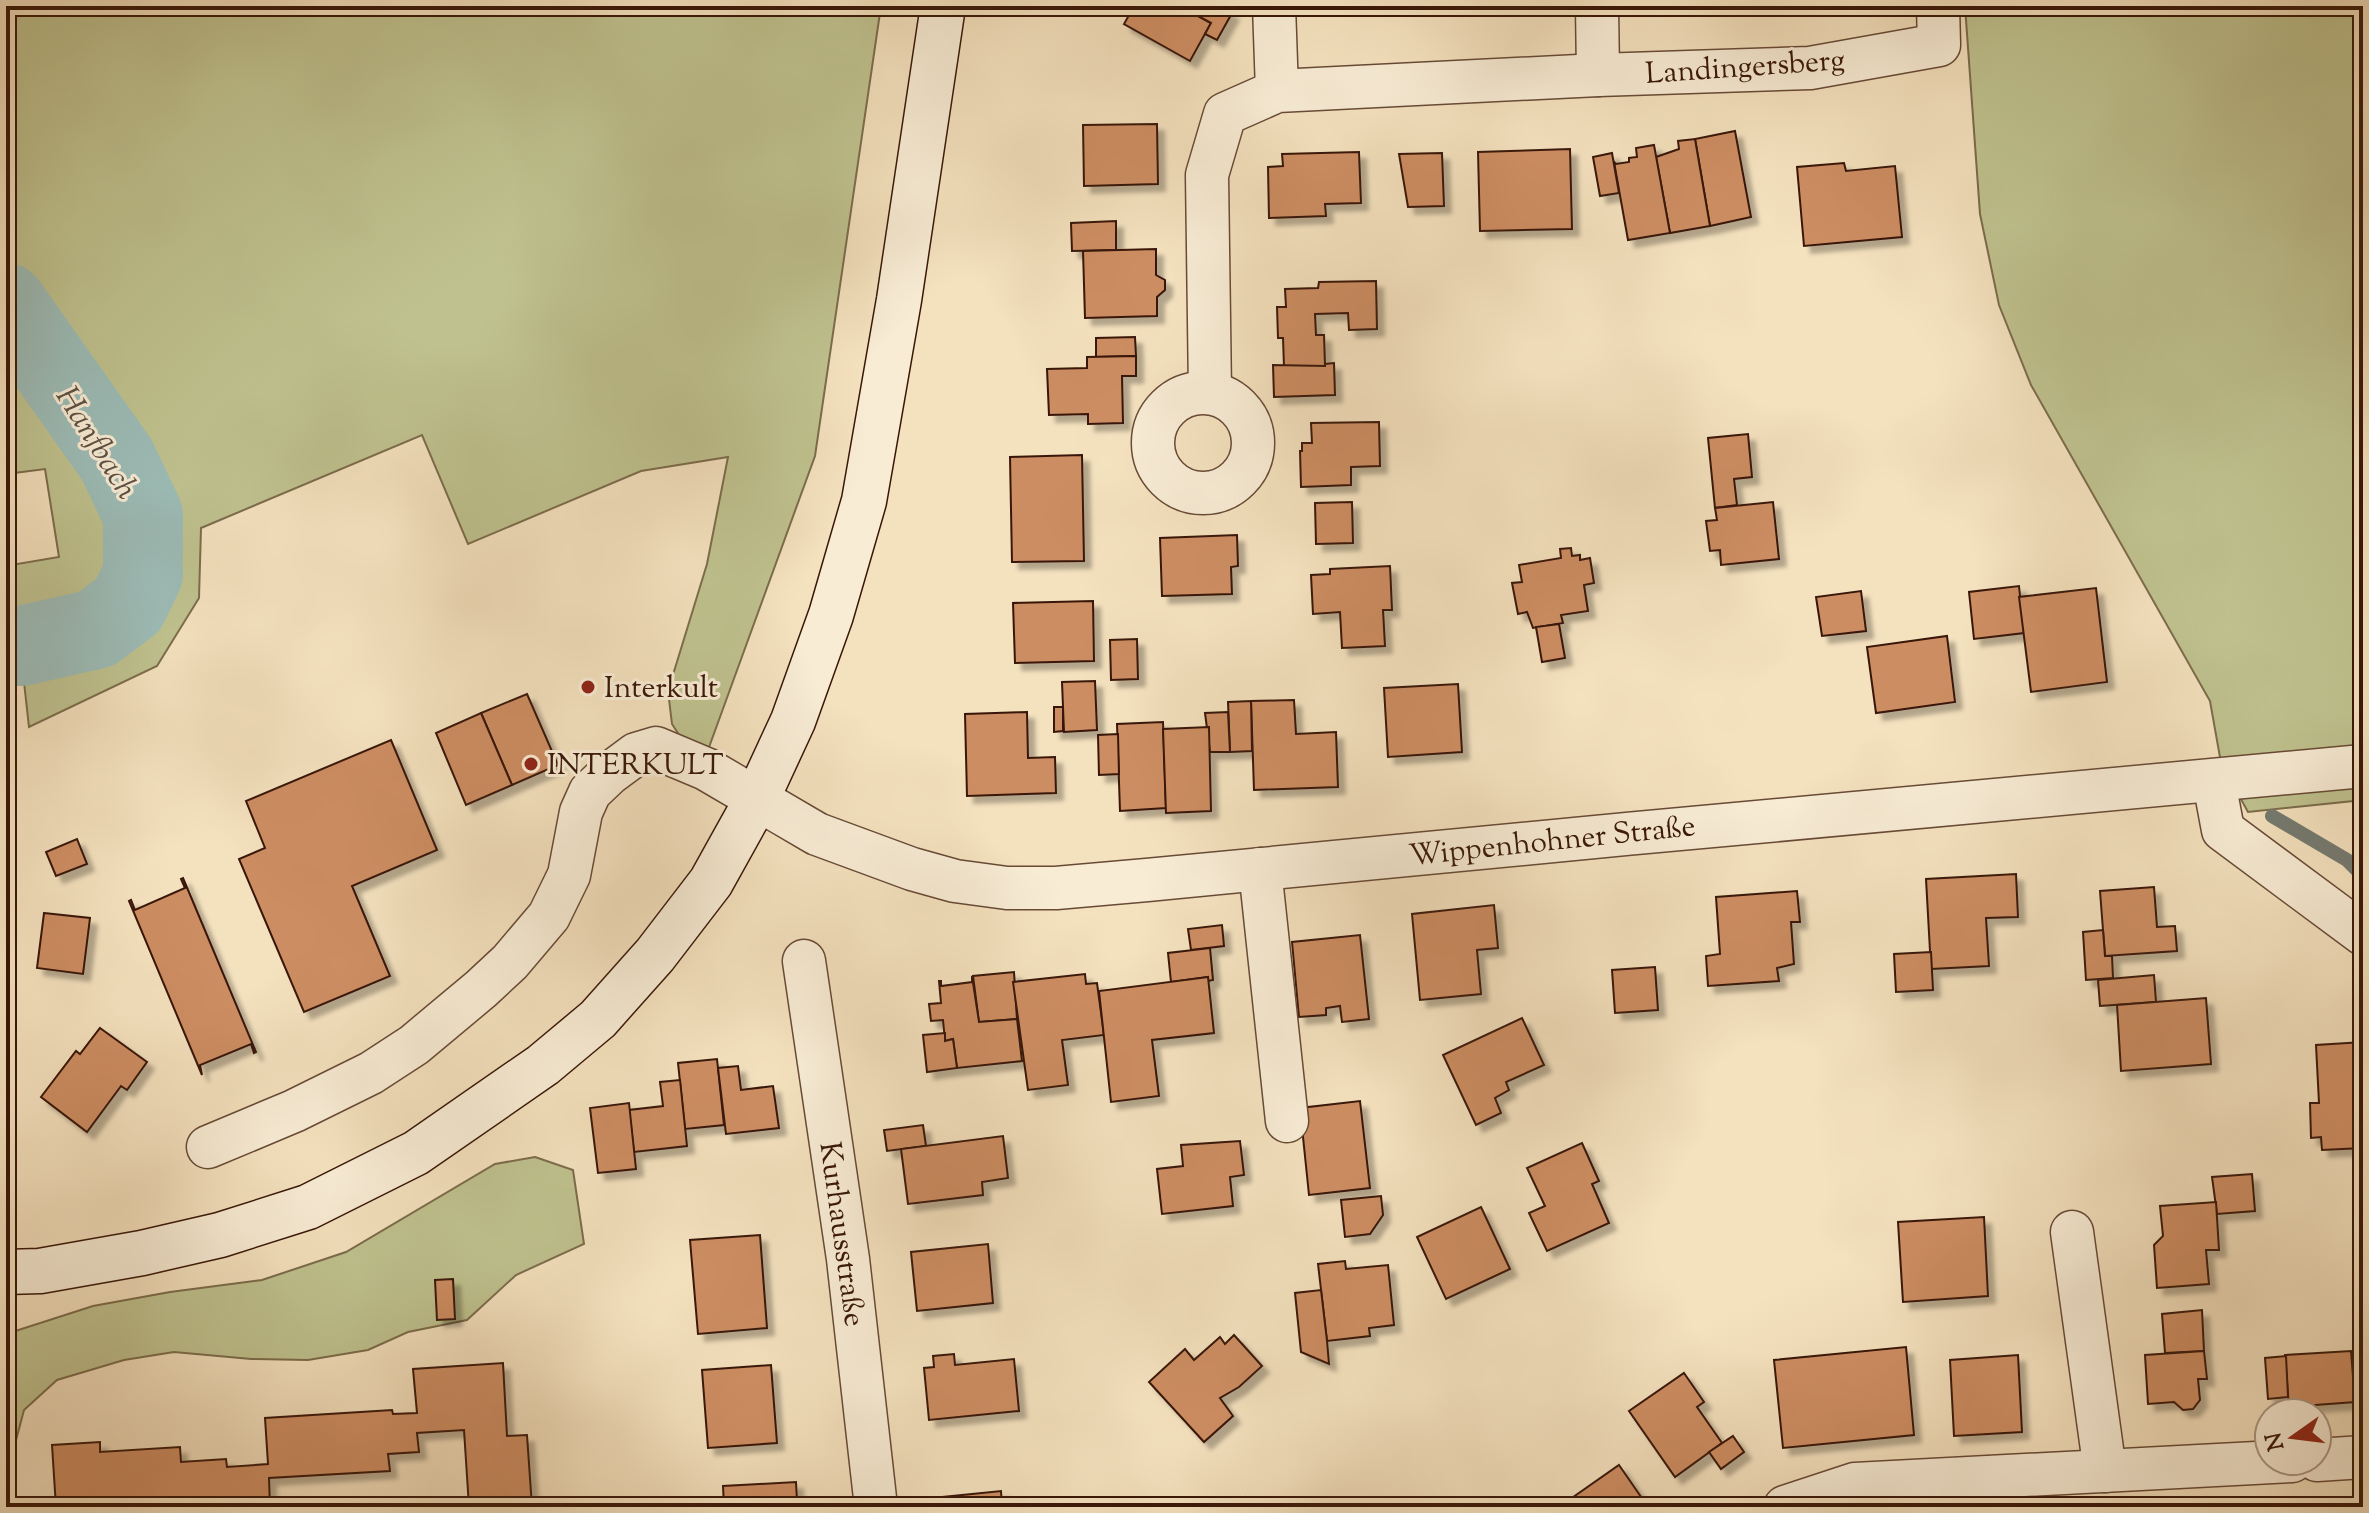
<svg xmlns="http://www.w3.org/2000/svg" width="2369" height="1513" font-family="'Sorts Mill Goudy',serif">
  <defs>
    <filter id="shadow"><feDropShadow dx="7" dy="7" stdDeviation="2" flood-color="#0004"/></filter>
  </defs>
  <rect width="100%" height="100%" fill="#f4e1be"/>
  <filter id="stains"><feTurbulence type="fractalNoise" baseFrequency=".0025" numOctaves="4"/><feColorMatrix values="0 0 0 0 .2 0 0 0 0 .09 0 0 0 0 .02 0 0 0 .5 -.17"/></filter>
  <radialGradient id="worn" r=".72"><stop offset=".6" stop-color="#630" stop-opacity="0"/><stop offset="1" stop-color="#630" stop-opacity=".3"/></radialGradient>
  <g fill="#bfc28f" stroke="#7c6c4c" stroke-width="2">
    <path d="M 6,6 L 881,6 L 815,456 L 708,750 L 681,738 L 672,724 L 668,691 L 707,564 L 728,457 L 641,471 L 468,544 L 422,435 L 201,528 L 199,598 L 157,666 L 29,727 L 11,565 L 59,557 L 45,469 L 6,474 Z"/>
    <path d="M 1965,6 L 2363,6 L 2363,800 L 2248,812 L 2221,763 L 2210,701 L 2031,385 L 1999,305 L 1980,214 Z"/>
    <path d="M 535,1157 L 573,1170 L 584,1244 L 516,1275 L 467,1320 L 408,1332 L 368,1350 L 308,1360 L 251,1359 L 174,1352 L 124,1360 L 57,1380 L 24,1410 L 6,1478 L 6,1334 L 93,1306 L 170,1292 L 262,1280 L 346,1252 L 495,1164 Z"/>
  </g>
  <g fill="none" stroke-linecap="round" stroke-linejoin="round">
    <path stroke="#747a71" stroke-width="14" d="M 2272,816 L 2347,860 L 2363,876"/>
    <path stroke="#9cbcb7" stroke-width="80" d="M 6,303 L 117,460 L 143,515 L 143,574 L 128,605 L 96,629 L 21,646 L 6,645"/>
  </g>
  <g fill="#cd8d62" stroke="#391708" stroke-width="2" filter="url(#shadow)">
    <path d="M 1134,6 L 1180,6 L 1211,23 L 1190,61 L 1124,24 Z"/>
    <path d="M 1190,6 L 1220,6 L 1232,13 L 1217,40 L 1205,34 L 1211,23 L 1187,10 Z"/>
    <path d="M 1157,124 L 1158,184 L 1084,186 L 1083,125 Z"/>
    <path d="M 1735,131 L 1751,217 L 1710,226 L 1695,139 Z"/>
    <path d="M 1695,139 L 1710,226 L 1670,233 L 1656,157 L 1679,149 L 1678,141 Z"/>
    <path d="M 1654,145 L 1670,233 L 1628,240 L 1614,162 L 1616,164 L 1629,162 L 1629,158 L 1637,157 L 1636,148 Z"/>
    <path d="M 1570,149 L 1572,229 L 1480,231 L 1478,152 Z"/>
    <path d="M 1359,152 L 1361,203 L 1325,204 L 1326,216 L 1269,218 L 1268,167 L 1283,166 L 1282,154 Z"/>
    <path d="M 1442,153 L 1444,206 L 1408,207 L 1399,154 Z"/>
    <path d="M 1612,153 L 1619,193 L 1600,196 L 1593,157 Z"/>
    <path d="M 1844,163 L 1846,171 L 1895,166 L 1902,237 L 1804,246 L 1797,167 Z"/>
    <path d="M 1116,221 L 1116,250 L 1072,251 L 1071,223 Z"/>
    <path d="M 1156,249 L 1156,275 L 1165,280 L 1165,290 L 1157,297 L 1157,316 L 1085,318 L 1083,251 Z"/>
    <path d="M 1376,281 L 1377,329 L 1349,330 L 1348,313 L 1315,314 L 1316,335 L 1324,335 L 1325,366 L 1284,367 L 1283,338 L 1278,338 L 1277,307 L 1286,307 L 1285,289 L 1318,288 L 1319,282 Z"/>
    <path d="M 1135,337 L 1136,356 L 1096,357 L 1096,338 Z"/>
    <path d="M 1136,356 L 1136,376 L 1122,376 L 1123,423 L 1088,424 L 1088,414 L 1049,415 L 1047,369 L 1087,368 L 1087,357 Z"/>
    <path d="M 1334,363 L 1335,395 L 1274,397 L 1273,365 L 1325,366 L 1325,364 Z"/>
    <path d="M 1379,422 L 1380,466 L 1351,467 L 1351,485 L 1301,487 L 1300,451 L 1302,451 L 1302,443 L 1312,443 L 1311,423 Z"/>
    <path d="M 1748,434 L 1752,477 L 1734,479 L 1737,505 L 1715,508 L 1708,438 Z"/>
    <path d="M 1082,455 L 1084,561 L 1012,562 L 1010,457 Z"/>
    <path d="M 1352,502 L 1353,543 L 1316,544 L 1315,503 Z"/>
    <path d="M 1773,502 L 1779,559 L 1721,565 L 1720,550 L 1710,551 L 1706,521 L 1717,520 L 1715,508 Z"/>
    <path d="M 1237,535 L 1238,566 L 1231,567 L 1232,594 L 1162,596 L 1160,538 Z"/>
    <path d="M 1571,548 L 1572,556 L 1580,555 L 1580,560 L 1590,558 L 1594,583 L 1584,585 L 1588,611 L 1561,615 L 1563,623 L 1533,628 L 1527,612 L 1518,614 L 1512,583 L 1522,582 L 1519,565 L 1561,558 L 1560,549 Z"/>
    <path d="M 1390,566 L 1392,610 L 1383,610 L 1385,646 L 1342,648 L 1340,612 L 1313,614 L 1311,575 L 1330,574 L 1330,569 Z"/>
    <path d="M 2019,586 L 2024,633 L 1974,639 L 1969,592 Z"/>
    <path d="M 2096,588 L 2107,682 L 2031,692 L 2019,597 Z"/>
    <path d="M 1861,591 L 1866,631 L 1822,636 L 1816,597 Z"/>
    <path d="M 1093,601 L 1094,661 L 1015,663 L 1013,603 Z"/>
    <path d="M 1559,624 L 1565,658 L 1542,662 L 1536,627 Z"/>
    <path d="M 1947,636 L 1955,702 L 1876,713 L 1867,647 Z"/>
    <path d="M 1137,639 L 1138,679 L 1111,680 L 1110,640 Z"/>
    <path d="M 1095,681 L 1097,730 L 1064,732 L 1062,682 Z"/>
    <path d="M 1458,684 L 1462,752 L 1388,757 L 1384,688 Z"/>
    <path d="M 527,694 L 558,765 L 512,785 L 481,713 Z"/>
    <path d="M 1294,700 L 1296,734 L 1336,732 L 1338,787 L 1254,790 L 1251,701 Z"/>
    <path d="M 1251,701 L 1252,751 L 1230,752 L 1228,702 Z"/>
    <path d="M 1054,707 L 1063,707 L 1063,731 L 1054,732 Z"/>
    <path d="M 1027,712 L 1028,758 L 1055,757 L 1056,793 L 967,796 L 965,714 Z"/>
    <path d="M 1228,712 L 1230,752 L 1210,752 L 1205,713 Z"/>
    <path d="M 481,713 L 512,785 L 466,805 L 436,733 Z"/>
    <path d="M 1163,722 L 1166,808 L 1120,811 L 1117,724 Z"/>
    <path d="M 1209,727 L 1211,811 L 1166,813 L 1163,729 Z"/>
    <path d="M 1118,734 L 1119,774 L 1099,775 L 1098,735 Z"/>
    <path d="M 391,740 L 437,850 L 352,886 L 390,976 L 304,1012 L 239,859 L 265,848 L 246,801 Z"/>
    <path d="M 77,839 L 87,864 L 56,876 L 46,852 Z"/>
    <path d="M 2016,874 L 2018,917 L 1986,918 L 1989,966 L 1931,969 L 1926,879 Z"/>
    <path d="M 183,878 L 256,1052 L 254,1053 L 251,1044 L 200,1065 L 202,1075 L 129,901 L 131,900 L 135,910 L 185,888 L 181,879 Z"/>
    <path d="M 2154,887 L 2157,927 L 2175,926 L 2177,951 L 2105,956 L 2100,891 Z"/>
    <path d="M 1797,891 L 1800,922 L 1791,922 L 1794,964 L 1777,968 L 1779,981 L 1708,986 L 1706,956 L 1720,954 L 1716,897 Z"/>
    <path d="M 1494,905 L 1498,948 L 1477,950 L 1481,994 L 1420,1000 L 1412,914 Z"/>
    <path d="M 44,913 L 90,918 L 83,974 L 37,968 Z"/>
    <path d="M 1222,925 L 1224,946 L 1191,950 L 1188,929 Z"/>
    <path d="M 2103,930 L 2105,956 L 2112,956 L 2113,978 L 2086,980 L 2083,932 Z"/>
    <path d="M 1360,935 L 1369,1019 L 1342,1022 L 1340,1006 L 1326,1008 L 1326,1015 L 1299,1017 L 1292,942 Z"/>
    <path d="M 1210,948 L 1213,980 L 1208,981 L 1208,977 L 1171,982 L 1168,953 Z"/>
    <path d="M 1931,952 L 1933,990 L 1896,992 L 1894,954 Z"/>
    <path d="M 1655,967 L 1658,1010 L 1615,1013 L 1612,970 Z"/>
    <path d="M 1014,972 L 1017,1019 L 979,1022 L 973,976 Z"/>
    <path d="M 1085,974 L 1086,984 L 1097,983 L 1104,1035 L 1062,1040 L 1068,1085 L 1028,1090 L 1013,982 Z"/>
    <path d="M 2154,975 L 2156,1002 L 2100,1006 L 2098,980 Z"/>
    <path d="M 972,976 L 979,1022 L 1017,1019 L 1022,1061 L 957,1068 L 953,1039 L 945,1041 L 943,1020 L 931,1021 L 929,1004 L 941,1003 L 939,981 L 941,981 L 941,986 L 972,982 Z"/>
    <path d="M 1208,977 L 1214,1033 L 1152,1040 L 1159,1096 L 1111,1102 L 1099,991 Z"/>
    <path d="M 2206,998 L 2211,1064 L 2121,1071 L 2117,1005 Z"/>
    <path d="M 1522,1018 L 1544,1065 L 1506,1082 L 1509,1090 L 1495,1098 L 1501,1113 L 1476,1125 L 1443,1055 Z"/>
    <path d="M 100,1028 L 147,1062 L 127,1090 L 121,1086 L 87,1132 L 41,1097 L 76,1051 L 80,1054 Z"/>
    <path d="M 945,1033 L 945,1041 L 953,1039 L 957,1068 L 927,1072 L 923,1035 Z"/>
    <path d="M 2363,1042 L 2363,1148 L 2322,1150 L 2321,1137 L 2311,1138 L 2310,1103 L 2319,1103 L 2316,1045 Z"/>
    <path d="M 717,1059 L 724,1125 L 685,1129 L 678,1063 Z"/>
    <path d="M 738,1066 L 741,1090 L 773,1086 L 779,1128 L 726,1134 L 718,1068 Z"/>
    <path d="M 680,1080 L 687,1146 L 634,1152 L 629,1110 L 663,1106 L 660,1082 Z"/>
    <path d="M 1360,1101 L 1370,1188 L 1309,1195 L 1300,1108 Z"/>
    <path d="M 629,1103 L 636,1169 L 598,1173 L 590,1108 Z"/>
    <path d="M 923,1125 L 926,1146 L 887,1151 L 884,1130 Z"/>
    <path d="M 1003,1136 L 1008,1178 L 982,1182 L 983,1195 L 908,1204 L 901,1149 Z"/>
    <path d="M 1240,1141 L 1244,1175 L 1230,1177 L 1233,1206 L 1162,1214 L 1157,1169 L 1183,1166 L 1181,1145 Z"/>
    <path d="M 1582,1143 L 1599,1181 L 1592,1184 L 1609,1223 L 1547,1251 L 1529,1213 L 1545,1206 L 1527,1168 Z"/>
    <path d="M 2252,1174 L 2255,1211 L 2217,1214 L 2212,1177 Z"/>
    <path d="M 1381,1196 L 1383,1215 L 1370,1234 L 1345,1237 L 1341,1200 Z"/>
    <path d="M 2216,1202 L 2219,1250 L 2206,1250 L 2209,1284 L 2157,1288 L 2154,1245 L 2163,1236 L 2160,1206 Z"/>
    <path d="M 1481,1207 L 1510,1269 L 1446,1299 L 1417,1237 Z"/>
    <path d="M 1984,1217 L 1988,1296 L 1903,1302 L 1898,1222 Z"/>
    <path d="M 760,1235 L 767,1328 L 698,1334 L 690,1240 Z"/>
    <path d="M 988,1244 L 993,1303 L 917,1311 L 911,1252 Z"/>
    <path d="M 1345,1261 L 1346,1269 L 1388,1265 L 1394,1325 L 1369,1328 L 1370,1336 L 1327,1341 L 1318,1264 Z"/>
    <path d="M 453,1279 L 455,1319 L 437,1320 L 435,1280 Z"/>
    <path d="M 1321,1290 L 1327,1341 L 1329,1364 L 1301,1352 L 1295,1293 Z"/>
    <path d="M 2202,1310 L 2204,1351 L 2165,1353 L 2162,1314 Z"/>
    <path d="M 1234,1335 L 1262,1366 L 1239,1387 L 1220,1398 L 1233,1416 L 1204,1442 L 1149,1382 L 1185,1349 L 1194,1360 L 1220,1337 L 1225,1344 Z"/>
    <path d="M 1906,1347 L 1914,1435 L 1783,1448 L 1774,1360 Z"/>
    <path d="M 2204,1351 L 2207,1379 L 2198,1379 L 2200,1400 L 2193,1409 L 2183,1410 L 2174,1402 L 2148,1404 L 2145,1355 Z"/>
    <path d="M 2351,1351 L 2355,1402 L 2289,1407 L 2285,1355 Z"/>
    <path d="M 954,1354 L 955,1365 L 1014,1359 L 1019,1411 L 929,1420 L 924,1368 L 934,1367 L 933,1356 Z"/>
    <path d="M 2018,1355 L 2022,1432 L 1954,1436 L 1950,1360 Z"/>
    <path d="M 2286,1356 L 2288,1397 L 2268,1399 L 2265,1358 Z"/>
    <path d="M 503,1363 L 507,1436 L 527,1435 L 532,1507 L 469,1507 L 464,1430 L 417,1433 L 419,1452 L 388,1454 L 390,1471 L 269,1478 L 270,1507 L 56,1507 L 52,1445 L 100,1442 L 100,1452 L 180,1447 L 181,1462 L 226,1459 L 227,1467 L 268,1464 L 265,1418 L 392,1410 L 393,1414 L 417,1413 L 413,1369 Z"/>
    <path d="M 771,1365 L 777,1443 L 708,1448 L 702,1370 Z"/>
    <path d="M 1684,1373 L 1704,1402 L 1697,1407 L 1722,1443 L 1675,1477 L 1629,1411 Z"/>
    <path d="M 1733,1436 L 1744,1452 L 1721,1469 L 1709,1452 Z"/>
    <path d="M 1619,1465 L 1648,1507 L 1559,1507 Z"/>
    <path d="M 796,1482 L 797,1501 L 781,1502 L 781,1507 L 724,1507 L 723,1486 Z"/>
    <path d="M 1001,1491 L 1002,1507 L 934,1507 L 933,1498 Z"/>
    <path d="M 1245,1497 L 1250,1507 L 1222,1507 Z"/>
  </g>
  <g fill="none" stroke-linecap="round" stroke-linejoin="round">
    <defs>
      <g id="minor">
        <path d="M 1274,6 L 1277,91"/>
        <path d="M 1597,6 L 1598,75"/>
        <circle cx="1203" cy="443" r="50"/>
        <path d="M 1210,393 L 1207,175 L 1225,114 L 1277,91 L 1598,75 L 1810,68 L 1939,45 L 1938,6"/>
        <path d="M 2214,782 L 2223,830 L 2363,934"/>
        <path d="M 1260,869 L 1287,1121"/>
        <path d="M 804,961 L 848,1259 L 876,1507"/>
        <path d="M 208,1147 L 294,1111 L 371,1073 L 414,1045 L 481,989 L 510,962 L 549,916 L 569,875 L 581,812 L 590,792 L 609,774 L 636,754 L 656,748 L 706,769 L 817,834 L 912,869 L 955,881 L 1007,888 L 1056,888 L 1147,880 C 1552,839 1958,805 2363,766"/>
        <path d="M 2072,1232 L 2105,1471"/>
        <path d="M 2317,1460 L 2363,1457"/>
        <path d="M 1785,1507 L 1855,1484 L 2292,1461"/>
      </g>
      <path id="secondary" d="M 6,1272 L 40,1271 L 142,1253 L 220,1235 L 308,1207 L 416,1153 L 543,1065 L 598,1019 L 655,955 L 711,882 L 756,801 L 793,721 L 831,615 L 864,501 L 899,300 L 943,6"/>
    </defs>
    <use href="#minor" stroke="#684a36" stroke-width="45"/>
    <use href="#secondary" stroke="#391708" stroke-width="47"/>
    <use href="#minor" stroke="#f8ecd5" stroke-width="42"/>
    <use href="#secondary" stroke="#f8ecd5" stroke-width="44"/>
  </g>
  <g fill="#8f2418" stroke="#f8ecd5" stroke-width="3">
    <circle cx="588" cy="687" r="8"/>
    <circle cx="531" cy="764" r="8"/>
  </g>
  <g text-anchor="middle" stroke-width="6" stroke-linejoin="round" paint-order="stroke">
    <g font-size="30" fill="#391708" stroke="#f8ecd5">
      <text transform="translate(1745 66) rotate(-4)" y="10">Landingersberg</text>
      <text transform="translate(1552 840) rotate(-6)" y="10">Wippenhohner Straße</text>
      <text transform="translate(843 1234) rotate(82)" y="10">Kurhausstraße</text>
    </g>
    <g font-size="30" fill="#391708" stroke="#f8ecd5" text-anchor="start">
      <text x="604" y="697">Interkult</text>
      <text x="547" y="774">INTERKULT</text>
    </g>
    <g font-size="32" font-style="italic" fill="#5c5145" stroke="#f8ecd5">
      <text transform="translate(98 442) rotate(58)" y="11">Hanfbach</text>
    </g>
  </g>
  <rect width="2369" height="1513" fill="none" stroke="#f4e1be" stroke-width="32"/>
  <rect x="8" y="8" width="2353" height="1497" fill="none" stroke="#391708" stroke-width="4"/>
  <rect x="16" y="16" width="2337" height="1481" fill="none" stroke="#391708" stroke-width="2"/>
  <g transform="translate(2293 1437) rotate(256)"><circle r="38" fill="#f8ecd5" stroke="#ac9783" stroke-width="2"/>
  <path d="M0-6L14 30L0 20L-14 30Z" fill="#8f2418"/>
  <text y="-12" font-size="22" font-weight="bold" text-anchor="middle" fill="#391708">N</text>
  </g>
  <rect width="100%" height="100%" filter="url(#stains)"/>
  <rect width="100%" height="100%" fill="url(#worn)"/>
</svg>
